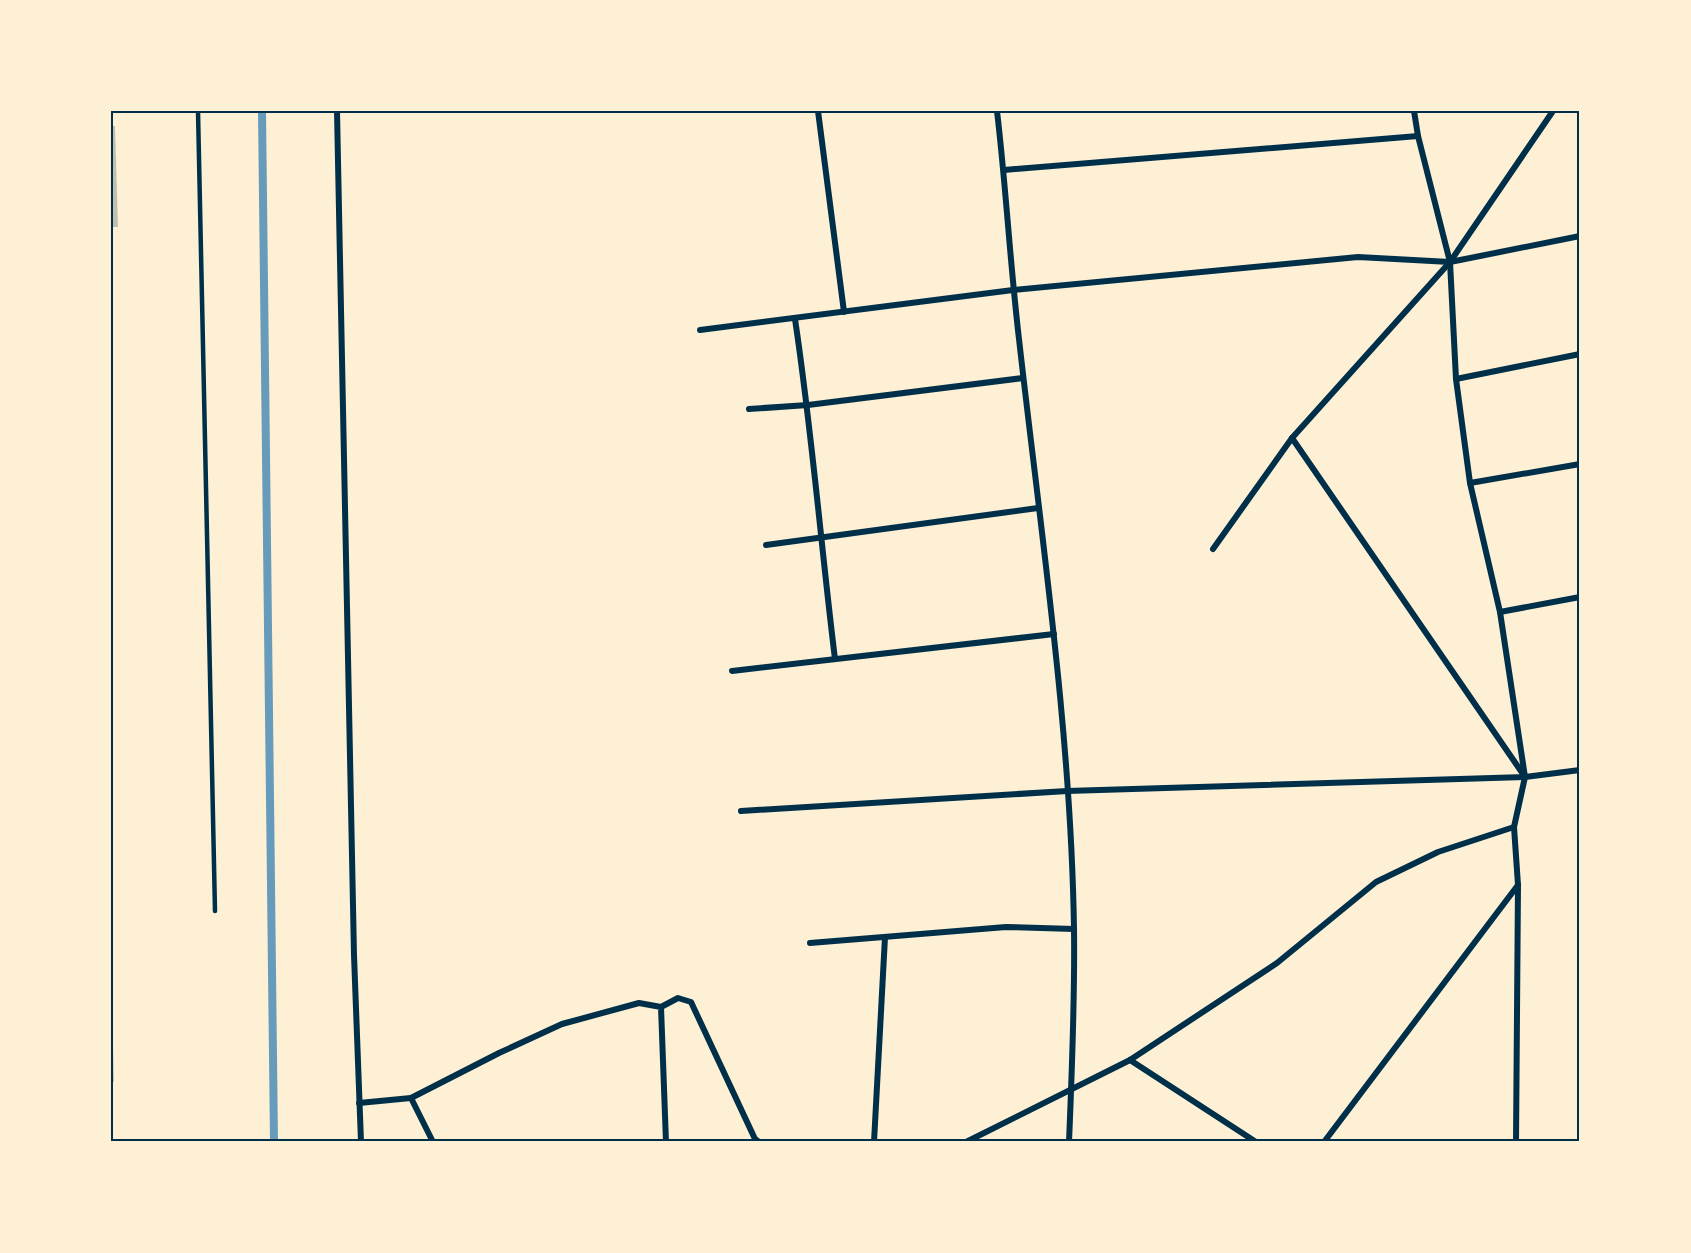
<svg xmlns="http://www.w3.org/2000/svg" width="1691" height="1253" font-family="Rubik,sans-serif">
  <rect width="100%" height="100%" fill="#fdf0d5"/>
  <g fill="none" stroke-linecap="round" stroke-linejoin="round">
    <path stroke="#669bbc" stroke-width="8" d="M 262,111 L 274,1142"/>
  </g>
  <g fill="#bec0b2">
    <path d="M 111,126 L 115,126 L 118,227 L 111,227 Z"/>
    <path d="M 111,1045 L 113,1045 L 114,1082 L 111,1082 Z"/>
  </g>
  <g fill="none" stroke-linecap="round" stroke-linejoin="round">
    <path stroke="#003049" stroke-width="4.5" d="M 198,111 L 215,911"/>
    <g stroke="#003049" stroke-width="6">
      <path d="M 337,111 L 354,955 L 361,1142"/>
      <path d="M 818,111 L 844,312"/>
      <path d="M 997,111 C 1006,187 1010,263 1019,339 C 1041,535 1071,731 1074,929 C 1075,1000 1072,1071 1069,1142"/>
      <path d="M 1414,111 L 1418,136 L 1450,262 L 1456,379 L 1470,483 L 1500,612 L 1525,777 L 1514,827 L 1518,885 L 1516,1142"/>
      <path d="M 1004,170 L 1418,136"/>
      <path d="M 795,319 C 812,432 821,546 835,659"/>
      <path d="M 700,330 L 1013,290 L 1358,257 L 1450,262 L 1580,236"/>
      <path d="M 1456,379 L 1580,354"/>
      <path d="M 749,409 L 808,405 L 1023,378"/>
      <path d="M 1292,438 L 1523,774"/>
      <path d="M 1470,483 L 1580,464"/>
      <path d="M 766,545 L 1038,508"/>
      <path d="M 1213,549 L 1292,438 L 1450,262 L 1553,111"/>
      <path d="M 1500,612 L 1580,597"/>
      <path d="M 732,671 L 1054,634"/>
      <path d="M 741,811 L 1067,791 L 1525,777 L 1580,770"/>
      <path d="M 810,943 L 1006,927 L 1074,929"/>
      <path d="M 661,1007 L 678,998 L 691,1002 L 755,1139 L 759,1142"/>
      <path d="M 1130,1060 L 1256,1142"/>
      <path d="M 359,1103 L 411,1098"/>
      <path d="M 433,1142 L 411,1098 L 499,1053 L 562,1024 L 639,1003 L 661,1007 L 666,1142"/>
      <path d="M 874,1142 L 885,937"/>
      <path d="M 966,1142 L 1130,1060 L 1277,963 L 1376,882 L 1438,852 L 1514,827"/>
      <path d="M 1324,1142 L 1518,885"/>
    </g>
  </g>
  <rect width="1691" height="1253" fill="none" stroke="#fdf0d5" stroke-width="225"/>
  <rect x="112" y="112" width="1466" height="1028" fill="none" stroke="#003049" stroke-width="2"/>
</svg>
